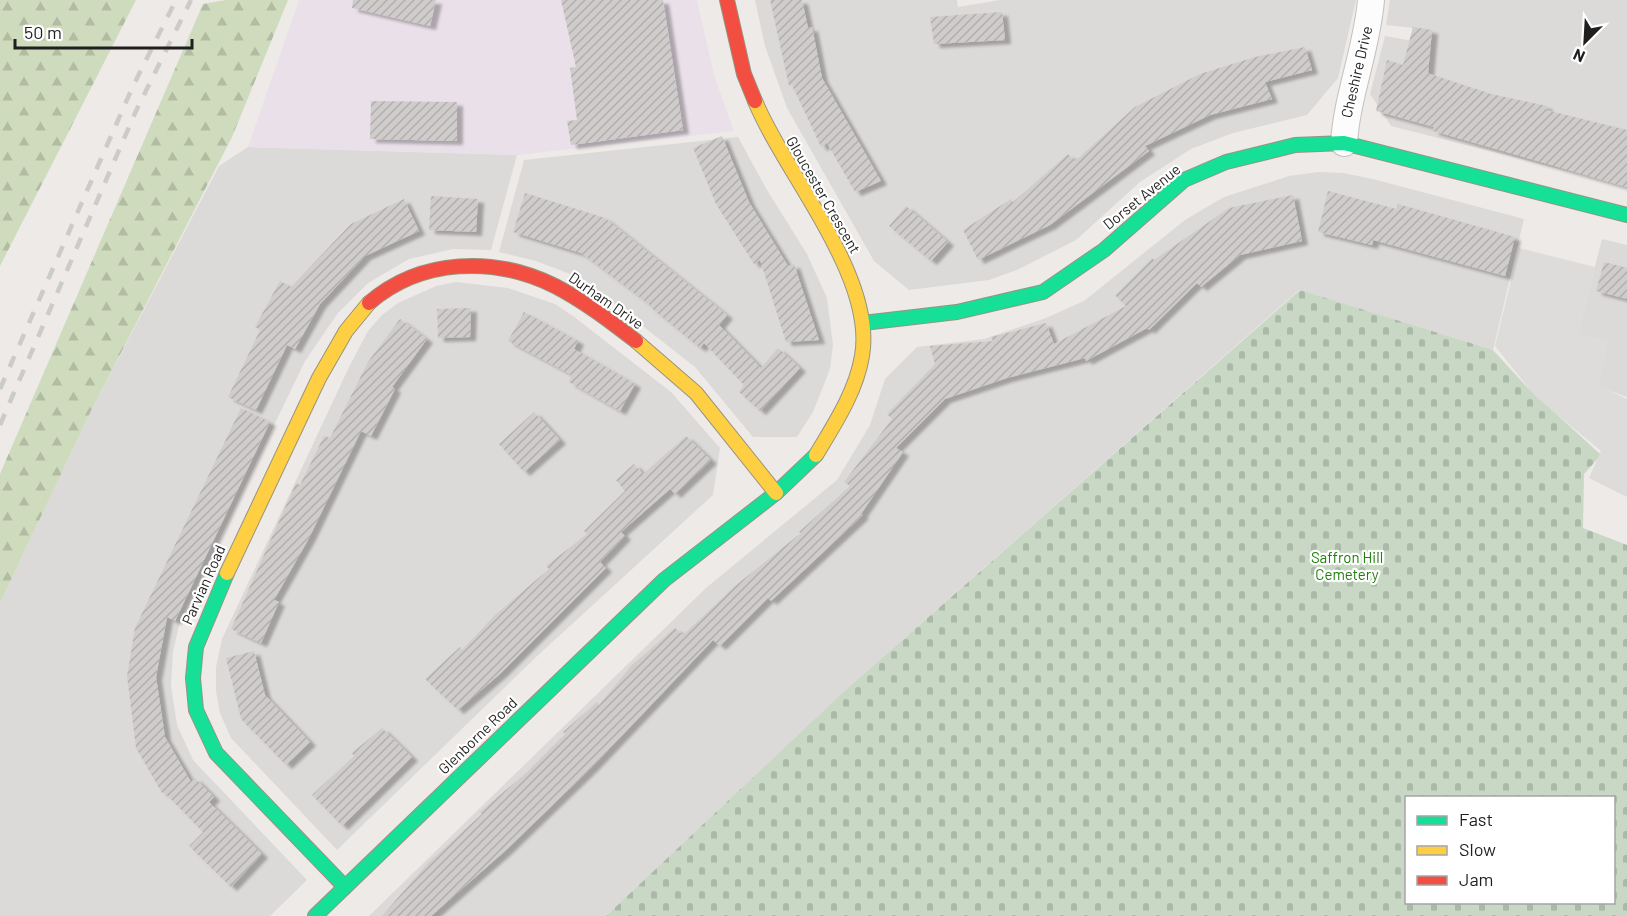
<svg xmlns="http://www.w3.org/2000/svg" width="1627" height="916" font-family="Barlow,sans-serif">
  <defs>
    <pattern id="forest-firs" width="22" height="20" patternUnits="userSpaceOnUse" patternTransform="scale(1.5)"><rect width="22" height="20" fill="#cfdbbd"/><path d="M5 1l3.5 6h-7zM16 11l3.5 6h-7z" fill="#b1bca2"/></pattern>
    <pattern id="cemetery-stones" width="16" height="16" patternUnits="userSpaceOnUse" patternTransform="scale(1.5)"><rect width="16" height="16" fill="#c8d8c4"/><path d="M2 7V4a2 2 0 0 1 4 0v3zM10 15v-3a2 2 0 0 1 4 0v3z" fill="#abb9a8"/></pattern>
    <pattern id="building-hatch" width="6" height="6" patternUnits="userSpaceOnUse" patternTransform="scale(1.5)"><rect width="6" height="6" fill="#cfcccb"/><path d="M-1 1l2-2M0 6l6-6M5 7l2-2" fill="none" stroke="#b1afae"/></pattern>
    <filter id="shadow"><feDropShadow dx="6" dy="4" stdDeviation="1.5" flood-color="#0004"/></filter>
  </defs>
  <rect width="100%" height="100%" fill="#edeae8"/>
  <g fill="#dcdad9">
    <path d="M 755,0 L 957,0 L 958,7 L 1000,0 L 1356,0 L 1338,78 L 1307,115 L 1233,133 L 1191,149 L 1140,182 L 1076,240 L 1017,270 L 989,280 L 909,290 L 874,261 L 787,108 L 765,46 Z"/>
    <path d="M 1390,0 L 1627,0 L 1627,186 L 1391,126 L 1370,94 L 1385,36 L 1430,44 L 1432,30 L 1386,25 Z"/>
    <path d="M 738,137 L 767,190 L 807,254 L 827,298 L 833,345 L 830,369 L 813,412 L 797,437 L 753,437 L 695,367 L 603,295 L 570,274 L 536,261 L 499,252 L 524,160 Z"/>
    <path d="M 248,147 L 517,155 L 491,250 L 453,249 L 409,259 L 368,283 L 338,313 L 305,361 L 180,621 L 173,652 L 171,686 L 177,725 L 193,760 L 307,880 L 270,916 L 0,916 L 0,603 L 90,413 L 219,166 Z"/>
    <path d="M 1319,172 L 1343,173 L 1373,179 L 1524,219 L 1493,350 L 1299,290 L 841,694 L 606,916 L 369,916 L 706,588 L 837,480 L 870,425 L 885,379 L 917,347 L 984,339 L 1046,318 L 1084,301 L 1185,220 L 1224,197 L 1289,176 Z"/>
    <path d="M 1602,239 L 1627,245 L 1627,397 L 1599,387 L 1578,333 Z"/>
    <path d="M 456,282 L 508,288 L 555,304 L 573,316 L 671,392 L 720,448 L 713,495 L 535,658 L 337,850 L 231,738 L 220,713 L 216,691 L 216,667 L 222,639 L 349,367 L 368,331 L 382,315 L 398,303 L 436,286 Z"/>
  </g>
  <path fill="#eae0e9" d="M 299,0 L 697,0 L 714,75 L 734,131 L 517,155 L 248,147 Z"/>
  <g fill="url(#forest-firs)">
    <path d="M 0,0 L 136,0 L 0,266 Z"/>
    <path d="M 226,0 L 288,0 L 232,137 L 90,413 L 0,603 L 0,474 L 203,4 Z"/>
  </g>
  <path fill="url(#cemetery-stones)" fill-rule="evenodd" d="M 1300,290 L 1493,350 L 1527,387 L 1601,455 L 1584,474 L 1583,528 L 1627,545 L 1627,916 L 606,916 L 841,694 ZM 1406,798 L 1614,798 L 1614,902 L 1406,902 Z"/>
  <path fill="#dddcdb" d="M 1519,248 L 1595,267 L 1578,333 L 1608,341 L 1599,386 L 1627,399 L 1627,497 L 1589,478 L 1601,451 L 1535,396 L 1495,346 Z"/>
  <g fill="url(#building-hatch)" filter="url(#shadow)">
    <path d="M 353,0 L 436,0 L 430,26 L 352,8 Z"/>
    <path d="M 561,0 L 663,0 L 683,130 L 571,145 L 567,121 L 577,120 L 570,68 L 576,67 Z"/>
    <path d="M 770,0 L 802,0 L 808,28 L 812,27 L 822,78 L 881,181 L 855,192 L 827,143 L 821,147 L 792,85 L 789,86 Z"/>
    <path d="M 1002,12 L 1005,40 L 934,44 L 930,17 Z"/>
    <path d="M 1413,27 L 1432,30 L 1428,73 L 1430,74 L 1491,94 L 1547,106 L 1546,110 L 1627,130 L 1627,187 L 1433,131 L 1434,127 L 1376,111 L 1387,60 L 1403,65 Z"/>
    <path d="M 1305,47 L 1312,70 L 1265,82 L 1272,99 L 1210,115 L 1145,146 L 1149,151 L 1050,225 L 978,260 L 963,230 L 1011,199 L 1013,202 L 1068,154 L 1075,161 L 1135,107 L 1200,74 L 1255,57 Z"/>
    <path d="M 371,101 L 457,102 L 457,141 L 370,139 Z"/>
    <path d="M 722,136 L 749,202 L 788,266 L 794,264 L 819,340 L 786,342 L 760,260 L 754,264 L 716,204 L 693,148 Z"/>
    <path d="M 1328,191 L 1396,209 L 1398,204 L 1515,237 L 1505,276 L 1373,240 L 1372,245 L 1318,232 Z"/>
    <path d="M 525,193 L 605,218 L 727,315 L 719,325 L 761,368 L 778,348 L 800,368 L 760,411 L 739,392 L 744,385 L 704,343 L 700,348 L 649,306 L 650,305 L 581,253 L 513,232 Z"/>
    <path d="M 1293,195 L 1302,241 L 1240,255 L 1201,287 L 1197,283 L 1149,330 L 1147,328 L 1086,361 L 1085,358 L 1007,378 L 945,399 L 896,448 L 903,452 L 861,514 L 863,515 L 771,601 L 768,598 L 720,646 L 713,640 L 592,767 L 505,851 L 431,916 L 382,916 L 428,863 L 482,814 L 480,812 L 526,773 L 565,734 L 563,732 L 597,702 L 599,705 L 632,665 L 675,628 L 683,635 L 735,586 L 801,533 L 799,532 L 850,486 L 844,482 L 892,419 L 887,414 L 935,364 L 930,346 L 993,341 L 991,337 L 1046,323 L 1054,344 L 1126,306 L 1115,295 L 1152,258 L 1154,260 L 1229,208 Z"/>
    <path d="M 431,196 L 478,199 L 476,232 L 429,230 Z"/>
    <path d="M 404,199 L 419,231 L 365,256 L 320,304 L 295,349 L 287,345 L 256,410 L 228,397 L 260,330 L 255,327 L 280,281 L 291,287 L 351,224 Z"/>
    <path d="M 906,206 L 948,242 L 931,261 L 889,226 Z"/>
    <path d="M 1604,262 L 1627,268 L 1627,299 L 1596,291 Z"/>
    <path d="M 471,308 L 470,337 L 438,338 L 437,309 Z"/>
    <path d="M 524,312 L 578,341 L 574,349 L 635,384 L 620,411 L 569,382 L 572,375 L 508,341 Z"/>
    <path d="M 400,319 L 427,339 L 392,387 L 395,389 L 371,436 L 361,431 L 309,538 L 274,600 L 279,602 L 261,643 L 231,629 L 296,483 L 300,485 L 324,436 L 330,438 L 368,362 Z"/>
    <path d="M 241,408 L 270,422 L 175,621 L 167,617 L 156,677 L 165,737 L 191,782 L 195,778 L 214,797 L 209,802 L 262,854 L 231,887 L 189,846 L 203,832 L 164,792 L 162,793 L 136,748 L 127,676 L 135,628 Z"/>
    <path d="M 534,412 L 560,440 L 524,472 L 499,444 Z"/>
    <path d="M 686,436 L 711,460 L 675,494 L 670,489 L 621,532 L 625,536 L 600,562 L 606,568 L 501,673 L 458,710 L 425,679 L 460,647 L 462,650 L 495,615 L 549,569 L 546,566 L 587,534 L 584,531 L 625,491 L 616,480 L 634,464 L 643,474 Z"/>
    <path d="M 254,651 L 265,695 L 310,742 L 286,765 L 241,719 L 226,658 Z"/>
    <path d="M 382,728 L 412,757 L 342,826 L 312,795 L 354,756 L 352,753 Z"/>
  </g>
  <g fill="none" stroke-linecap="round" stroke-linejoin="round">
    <defs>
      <path id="street" d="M 1344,143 C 1347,95 1367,49 1371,0"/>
      <g id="fast">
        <path d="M 863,323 L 957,312 L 1043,292 L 1104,250 L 1184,180 L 1226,162 L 1295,145 L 1344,143 L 1627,215"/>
        <path d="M 227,573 L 196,647 L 193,678 L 196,710 L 216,753 L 345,887"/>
        <path d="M 315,916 L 664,580 L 776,493 L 816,455"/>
      </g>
      <g id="slow">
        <path d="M 755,101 C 785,174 876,277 862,356 C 856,392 834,425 816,455"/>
        <path d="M 636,341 L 696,393 L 776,493"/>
        <path d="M 227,573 L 319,378 L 346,331 L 369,303"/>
      </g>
      <g id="jam">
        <path d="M 727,0 L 744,74 L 755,101"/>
        <path d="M 369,303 C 421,258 495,256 555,286 C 584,301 610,321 636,341"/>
      </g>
    </defs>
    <use href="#street" stroke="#c3c1c0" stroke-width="28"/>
    <use href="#fast" stroke="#98937f" stroke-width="16"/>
    <use href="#slow" stroke="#98937f" stroke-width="16"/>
    <use href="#jam" stroke="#98937f" stroke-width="16"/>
    <use href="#street" stroke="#fcfcfc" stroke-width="26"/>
    <use href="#fast" stroke="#16e098" stroke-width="14"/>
    <use href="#slow" stroke="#ffcf43" stroke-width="14"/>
    <use href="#jam" stroke="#f24e42" stroke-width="14"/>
    <g stroke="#cbcbca" stroke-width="4.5" stroke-dasharray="12 12" stroke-linecap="butt">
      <path d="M 0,389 L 133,86 L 176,0"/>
      <path d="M 0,425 L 136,111 L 191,0"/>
    </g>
  </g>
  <g text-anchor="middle" stroke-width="4.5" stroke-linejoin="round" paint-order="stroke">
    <g font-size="15" fill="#1f1f1f" stroke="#fff">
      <text transform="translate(1357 72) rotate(-77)" y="5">Cheshire Drive</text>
      <text transform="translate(823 195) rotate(60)" y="5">Gloucester Crescent</text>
      <text transform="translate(1142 197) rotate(-39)" y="5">Dorset Avenue</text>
      <text transform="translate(606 301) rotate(35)" y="5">Durham Drive</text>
      <text transform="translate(204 585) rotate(-66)" y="5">Parvian Road</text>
      <text transform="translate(478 736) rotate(-44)" y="5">Glenborne Road</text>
    </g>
    <g font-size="15" fill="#1e7f0b" stroke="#fff">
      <text x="1347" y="563">Saffron Hill<tspan x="1347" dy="17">Cemetery</tspan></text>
    </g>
  </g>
  <rect x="1405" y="796" width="210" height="108" fill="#ffffff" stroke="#a5a5a5" stroke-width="1.5"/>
  <rect x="1417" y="816" width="30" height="9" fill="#16e098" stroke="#a5a5a5" stroke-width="1.5"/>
  <text x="1459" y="826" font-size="18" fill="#1f1f1f">Fast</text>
  <rect x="1417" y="846" width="30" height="9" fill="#ffcf43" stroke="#a5a5a5" stroke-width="1.5"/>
  <text x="1459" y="856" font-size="18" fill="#1f1f1f">Slow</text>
  <rect x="1417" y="876" width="30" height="9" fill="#f24e42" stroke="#a5a5a5" stroke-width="1.5"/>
  <text x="1459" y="886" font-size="18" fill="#1f1f1f">Jam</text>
  <g transform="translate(1585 42) rotate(204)" stroke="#ffffff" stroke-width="4.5" paint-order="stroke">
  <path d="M0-4.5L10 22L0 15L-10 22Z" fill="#1f1f1f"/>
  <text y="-9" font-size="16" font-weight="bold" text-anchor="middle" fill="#1f1f1f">N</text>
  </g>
  <path d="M15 39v9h177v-9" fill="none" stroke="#1f1f1f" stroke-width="3"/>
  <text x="24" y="39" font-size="18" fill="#1f1f1f" stroke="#ffffff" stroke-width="4.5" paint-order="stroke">50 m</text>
</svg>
